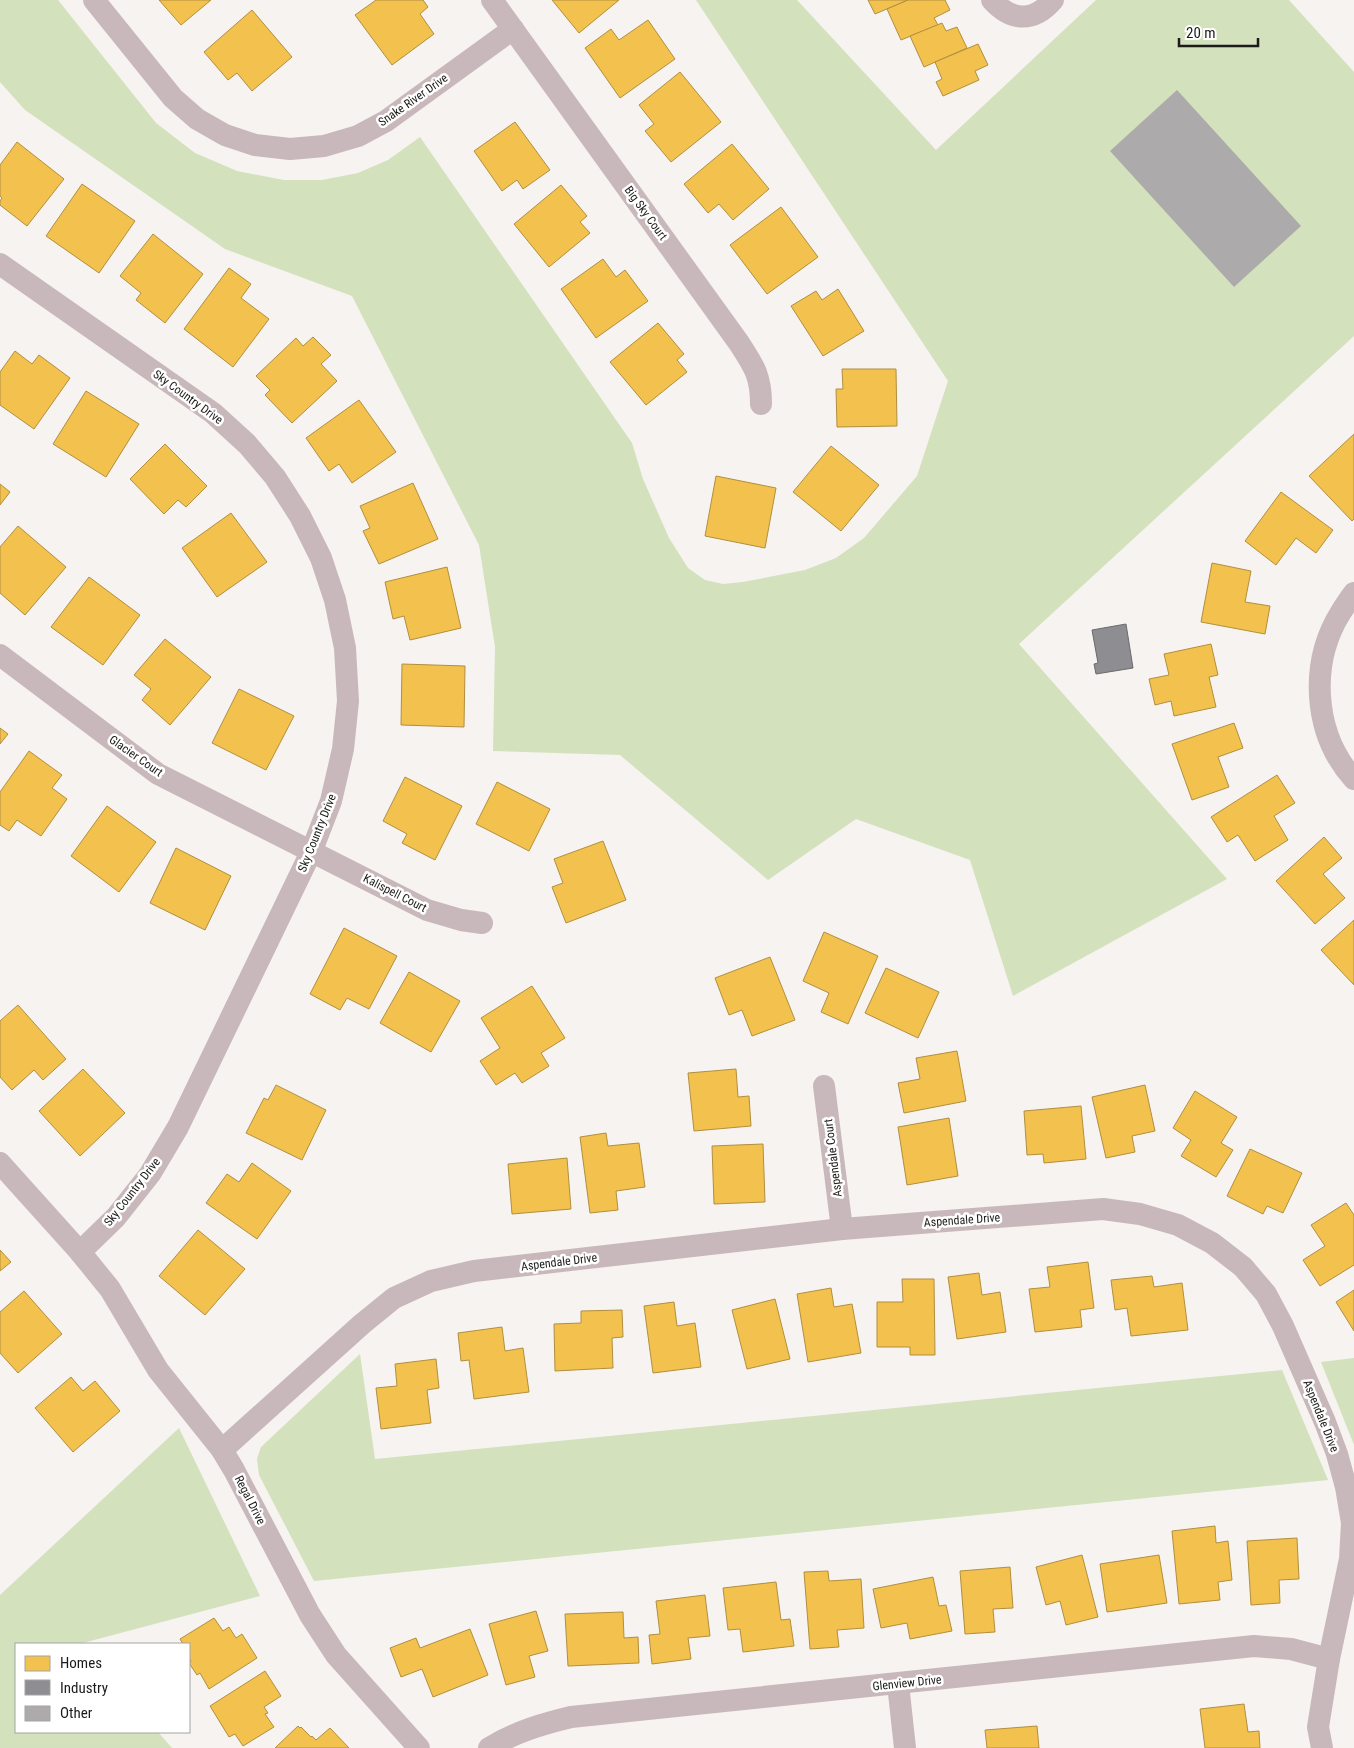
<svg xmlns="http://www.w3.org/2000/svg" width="1354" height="1748" font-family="'Roboto Condensed',sans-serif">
  <rect width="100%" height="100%" fill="#f6f3f0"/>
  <g fill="#d3e1bd">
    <path d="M 0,0 L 58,0 L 156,123 L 195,153 L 237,171 L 284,180 L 322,180 L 358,173 L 388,160 L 420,137 L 632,443 L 643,479 L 669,538 L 688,568 L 705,580 L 723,584 L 743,582 L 805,570 L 836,558 L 864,538 L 917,476 L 948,381 L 696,0 L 797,0 L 936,150 L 1096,0 L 1289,0 L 1354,72 L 1354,336 L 1019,644 L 1227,879 L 1013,996 L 970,860 L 856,819 L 768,880 L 620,755 L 493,751 L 495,647 L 479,545 L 352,296 L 225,249 L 25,110 L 0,82 Z"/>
    <path d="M 360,1354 L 375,1459 L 1282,1370 L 1328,1480 L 314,1581 L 259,1475 L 257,1459 L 261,1447 Z"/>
    <path d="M 1354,1358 L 1354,1445 L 1321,1362 Z"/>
    <path d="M 179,1428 L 260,1596 L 79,1644 L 16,1644 L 16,1732 L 158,1732 L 172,1748 L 0,1748 L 0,1595 Z"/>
  </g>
  <g fill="#f2c14e" stroke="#b28f3e">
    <path d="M 159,0 L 211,0 L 181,25 Z"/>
    <path d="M 376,0 L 423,0 L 428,7 L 420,14 L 434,34 L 392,65 L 355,15 Z"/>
    <path d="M 552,0 L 619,0 L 579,33 Z"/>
    <path d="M 868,0 L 908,0 L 875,14 Z"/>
    <path d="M 908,0 L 945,0 L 950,10 L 934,18 L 938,25 L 901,40 L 887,9 Z"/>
    <path d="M 252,10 L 292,57 L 252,91 L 237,73 L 228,80 L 204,52 Z"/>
    <path d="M 648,20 L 675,59 L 620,98 L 585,48 L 611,29 L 619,40 Z"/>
    <path d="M 942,23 L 946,31 L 957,27 L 967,48 L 924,67 L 910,36 Z"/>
    <path d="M 978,44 L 988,65 L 975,71 L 979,80 L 943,96 L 936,82 L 942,79 L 935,62 Z"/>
    <path d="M 680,72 L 721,122 L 671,162 L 645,131 L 654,124 L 639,105 Z"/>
    <path d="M 515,122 L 550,170 L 523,189 L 517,180 L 502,191 L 474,151 Z"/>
    <path d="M 17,142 L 64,179 L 27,226 L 0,205 L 0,201 L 2,198 L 0,196 L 0,165 Z"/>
    <path d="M 732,144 L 769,189 L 733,220 L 719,204 L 708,213 L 684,184 Z"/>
    <path d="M 82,184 L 135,221 L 99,273 L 46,236 Z"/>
    <path d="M 561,185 L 587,216 L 580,222 L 590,233 L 549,267 L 514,224 Z"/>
    <path d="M 781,207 L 818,257 L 767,294 L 730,245 Z"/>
    <path d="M 153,234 L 203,274 L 165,323 L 136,300 L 141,293 L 120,276 Z"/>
    <path d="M 603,259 L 616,277 L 625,270 L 648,301 L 596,338 L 561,289 Z"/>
    <path d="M 229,268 L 251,284 L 241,298 L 269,319 L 233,367 L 184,329 Z"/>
    <path d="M 838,289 L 864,331 L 823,356 L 791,306 L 816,291 L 822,300 Z"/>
    <path d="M 658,323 L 684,354 L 677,360 L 687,372 L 646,405 L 610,362 Z"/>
    <path d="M 313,337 L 331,355 L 321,364 L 337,381 L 292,423 L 265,395 L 270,390 L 256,376 L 296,338 L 303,346 Z"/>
    <path d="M 15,351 L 32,364 L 39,355 L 70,378 L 34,429 L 0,405 L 0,372 Z"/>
    <path d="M 842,369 L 896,369 L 897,426 L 837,427 L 836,389 L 843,389 Z"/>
    <path d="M 86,391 L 139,424 L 106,477 L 53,444 Z"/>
    <path d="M 359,400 L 396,452 L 352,483 L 339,464 L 329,471 L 306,438 Z"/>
    <path d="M 1354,434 L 1354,519 L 1352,521 L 1309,476 Z"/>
    <path d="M 165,444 L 207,486 L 186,507 L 178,500 L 164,514 L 130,479 Z"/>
    <path d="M 831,446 L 879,485 L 841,531 L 793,492 Z"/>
    <path d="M 716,476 L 776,488 L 765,548 L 705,536 Z"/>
    <path d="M 413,483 L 438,539 L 379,564 L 363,531 L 370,528 L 360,506 Z"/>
    <path d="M 0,484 L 10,492 L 0,505 Z"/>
    <path d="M 1281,492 L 1333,530 L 1316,553 L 1296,538 L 1276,565 L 1245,541 Z"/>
    <path d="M 231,513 L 267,562 L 217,597 L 182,548 Z"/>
    <path d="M 18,526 L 66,567 L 25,615 L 0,593 L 0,547 Z"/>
    <path d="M 1212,563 L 1251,571 L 1245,602 L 1270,606 L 1265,634 L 1201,622 Z"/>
    <path d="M 447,567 L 461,628 L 410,640 L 404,616 L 393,619 L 385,582 Z"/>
    <path d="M 89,577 L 140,615 L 103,665 L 51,627 Z"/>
    <path d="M 165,639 L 211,677 L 170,725 L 142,700 L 151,689 L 134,675 Z"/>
    <path d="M 1211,644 L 1218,675 L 1209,677 L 1216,707 L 1174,716 L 1171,701 L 1155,705 L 1149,679 L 1169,675 L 1164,654 Z"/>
    <path d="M 402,664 L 465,666 L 464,727 L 401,725 Z"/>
    <path d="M 239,689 L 294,716 L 266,770 L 212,743 Z"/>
    <path d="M 1234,723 L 1243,748 L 1218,757 L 1229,787 L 1192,800 L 1172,744 Z"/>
    <path d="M 0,728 L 8,734 L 0,744 Z"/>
    <path d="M 29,751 L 62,775 L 52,788 L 67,799 L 41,836 L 17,820 L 9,831 L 0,825 L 0,792 Z"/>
    <path d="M 1277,775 L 1295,803 L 1274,816 L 1288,840 L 1255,861 L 1238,835 L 1227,842 L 1211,817 Z"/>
    <path d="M 405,777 L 462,806 L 435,860 L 402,843 L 407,834 L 383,821 Z"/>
    <path d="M 497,782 L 550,809 L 529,851 L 476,824 Z"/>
    <path d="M 107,806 L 156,842 L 119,892 L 71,856 Z"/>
    <path d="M 1324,837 L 1342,858 L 1323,874 L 1345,898 L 1315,924 L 1276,881 Z"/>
    <path d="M 603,841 L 626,900 L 566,923 L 552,887 L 563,883 L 554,859 Z"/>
    <path d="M 176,848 L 231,876 L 205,930 L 150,903 Z"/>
    <path d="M 1354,920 L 1354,985 L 1321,950 Z"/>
    <path d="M 344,928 L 397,956 L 369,1009 L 347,998 L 340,1010 L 310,994 Z"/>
    <path d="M 824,932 L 878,956 L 848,1024 L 821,1012 L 829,993 L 803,981 Z"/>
    <path d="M 770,957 L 795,1020 L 752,1036 L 742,1010 L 729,1015 L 715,978 Z"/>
    <path d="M 886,968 L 939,992 L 918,1038 L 865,1013 Z"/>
    <path d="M 409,972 L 460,1001 L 431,1052 L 380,1023 Z"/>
    <path d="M 532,986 L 565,1038 L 541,1053 L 549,1066 L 522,1083 L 515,1073 L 496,1085 L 480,1061 L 500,1048 L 481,1018 Z"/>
    <path d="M 18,1005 L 66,1059 L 43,1080 L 34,1070 L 12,1090 L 0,1077 L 0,1021 Z"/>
    <path d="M 957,1051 L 966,1101 L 904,1113 L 898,1083 L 920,1079 L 916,1058 Z"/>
    <path d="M 83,1069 L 125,1113 L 80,1156 L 39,1111 Z"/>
    <path d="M 736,1069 L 738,1097 L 749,1096 L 751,1126 L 694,1131 L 688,1073 Z"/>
    <path d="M 276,1085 L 326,1110 L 302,1160 L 246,1133 L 264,1098 L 268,1100 Z"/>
    <path d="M 1145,1085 L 1155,1131 L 1132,1136 L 1135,1152 L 1106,1158 L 1092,1097 Z"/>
    <path d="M 1195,1091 L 1237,1117 L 1221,1143 L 1233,1150 L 1216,1177 L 1181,1156 L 1191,1140 L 1173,1128 Z"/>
    <path d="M 1081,1106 L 1086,1159 L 1044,1163 L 1043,1154 L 1027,1155 L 1024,1111 Z"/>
    <path d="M 949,1118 L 958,1176 L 907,1185 L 898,1127 Z"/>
    <path d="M 606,1133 L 608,1146 L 639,1143 L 645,1187 L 616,1191 L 618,1210 L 590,1213 L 580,1137 Z"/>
    <path d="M 763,1144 L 765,1202 L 714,1204 L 712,1146 Z"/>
    <path d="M 1250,1149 L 1302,1173 L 1283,1213 L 1267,1206 L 1263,1214 L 1227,1196 Z"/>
    <path d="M 567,1158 L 571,1209 L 512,1214 L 508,1164 Z"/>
    <path d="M 252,1163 L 291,1191 L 257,1239 L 206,1203 L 227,1174 L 239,1182 Z"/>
    <path d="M 1346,1203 L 1354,1215 L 1354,1265 L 1320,1286 L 1303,1260 L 1325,1246 L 1311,1225 Z"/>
    <path d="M 198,1230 L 245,1269 L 205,1315 L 159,1276 Z"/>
    <path d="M 0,1250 L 11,1262 L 0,1271 Z"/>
    <path d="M 1088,1262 L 1094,1308 L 1080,1310 L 1082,1327 L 1035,1332 L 1029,1289 L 1050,1287 L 1047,1267 Z"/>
    <path d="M 979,1273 L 982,1295 L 1000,1292 L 1006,1332 L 957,1339 L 948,1277 Z"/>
    <path d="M 1152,1276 L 1154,1287 L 1182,1283 L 1188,1330 L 1131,1336 L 1127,1308 L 1115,1310 L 1111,1280 Z"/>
    <path d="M 902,1279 L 934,1279 L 935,1355 L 910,1355 L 910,1347 L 877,1347 L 877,1302 L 903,1302 Z"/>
    <path d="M 831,1288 L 834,1307 L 852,1304 L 861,1353 L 808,1362 L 797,1294 Z"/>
    <path d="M 1354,1290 L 1354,1331 L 1336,1302 Z"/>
    <path d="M 24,1291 L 62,1334 L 18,1373 L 0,1353 L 0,1312 Z"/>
    <path d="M 775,1299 L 790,1359 L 747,1369 L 732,1310 Z"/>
    <path d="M 674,1302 L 677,1326 L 695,1323 L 701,1367 L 653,1373 L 644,1306 Z"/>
    <path d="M 622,1310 L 623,1337 L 612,1338 L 613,1368 L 555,1371 L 554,1324 L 581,1323 L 581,1311 Z"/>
    <path d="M 502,1327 L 505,1351 L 523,1348 L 529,1392 L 474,1399 L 469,1360 L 461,1361 L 458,1333 Z"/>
    <path d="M 436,1359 L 439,1388 L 427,1390 L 431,1423 L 381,1429 L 376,1388 L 397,1386 L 395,1364 Z"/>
    <path d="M 71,1377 L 83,1391 L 95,1381 L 120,1411 L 73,1452 L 35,1408 Z"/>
    <path d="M 1215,1526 L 1216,1543 L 1228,1541 L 1232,1580 L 1218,1582 L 1220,1600 L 1179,1604 L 1172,1531 Z"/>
    <path d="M 1297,1538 L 1299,1579 L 1279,1580 L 1280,1603 L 1251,1605 L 1247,1541 Z"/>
    <path d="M 1082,1555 L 1098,1617 L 1066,1625 L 1060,1601 L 1046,1605 L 1036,1567 Z"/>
    <path d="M 1159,1555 L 1167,1603 L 1107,1612 L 1100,1564 Z"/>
    <path d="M 1010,1567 L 1013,1608 L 993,1609 L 995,1632 L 965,1634 L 960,1571 Z"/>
    <path d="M 828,1571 L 829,1581 L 861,1579 L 864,1628 L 837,1630 L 839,1647 L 810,1649 L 804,1572 Z"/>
    <path d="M 933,1577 L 939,1606 L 946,1605 L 952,1631 L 910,1639 L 907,1623 L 881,1628 L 873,1589 Z"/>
    <path d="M 776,1582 L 781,1620 L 790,1619 L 794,1646 L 743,1652 L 740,1629 L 728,1630 L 723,1588 Z"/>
    <path d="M 705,1595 L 710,1636 L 688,1638 L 691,1659 L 652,1664 L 649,1635 L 660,1634 L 656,1601 Z"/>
    <path d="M 536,1611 L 548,1651 L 529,1656 L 535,1677 L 506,1685 L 489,1624 Z"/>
    <path d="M 623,1612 L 624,1638 L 638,1637 L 639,1663 L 568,1666 L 565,1614 Z"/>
    <path d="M 214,1618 L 223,1631 L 229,1627 L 236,1638 L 242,1634 L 257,1658 L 209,1689 L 200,1673 L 197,1675 L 189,1663 L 191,1662 L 189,1657 L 189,1644 L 183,1644 L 180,1639 Z"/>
    <path d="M 470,1629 L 488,1675 L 433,1697 L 422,1669 L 401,1677 L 390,1648 L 416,1638 L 420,1648 Z"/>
    <path d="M 265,1671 L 281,1696 L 264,1707 L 268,1713 L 265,1714 L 274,1727 L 243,1746 L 235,1734 L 229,1737 L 210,1706 Z"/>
    <path d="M 1244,1704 L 1248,1732 L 1259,1731 L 1260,1748 L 1205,1748 L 1200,1709 Z"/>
    <path d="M 298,1726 L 300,1728 L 301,1727 L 311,1737 L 312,1736 L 316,1740 L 330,1728 L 349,1748 L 275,1748 Z"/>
    <path d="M 1037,1726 L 1039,1748 L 987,1748 L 985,1730 Z"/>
  </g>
  <path fill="#8d8d92" stroke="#6b6b6e" d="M 1126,624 L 1133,668 L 1096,674 L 1094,664 L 1098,663 L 1092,630 Z"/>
  <path fill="#acaaaa" d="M 1177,90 L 1301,226 L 1234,287 L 1110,151 Z"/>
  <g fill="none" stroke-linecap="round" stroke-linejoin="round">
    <g stroke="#c9b8bb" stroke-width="22">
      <path d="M 94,0 L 173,98 L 197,119 L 225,135 L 255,145 L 290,149 L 324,146 L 358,136 L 386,121 L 513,29"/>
      <path d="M 492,0 L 739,343 C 754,366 761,376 761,404"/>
      <path d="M 992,0 C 1012,22 1034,22 1053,0"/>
      <path d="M 0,264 L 213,413 L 247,444 L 275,477 L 300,516 L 321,558 L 335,600 L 345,648 L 348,701 L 343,749 L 331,801 L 312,850 L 178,1127 L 150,1174 L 116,1217 L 80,1252"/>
      <path d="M 1354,593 C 1349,599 1345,606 1341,612 C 1309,663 1313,734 1354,779"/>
      <path d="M 0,655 L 158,774 L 427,910 L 461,920 L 482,923"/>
      <path d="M 824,1086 L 842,1229"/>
      <path d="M 0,1163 L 80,1252 L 110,1289 L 158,1370 L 222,1450 L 234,1470 L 310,1615 L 336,1655 L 419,1748"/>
      <path d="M 222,1450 L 362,1324 L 394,1298 L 431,1281 L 474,1271 L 842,1229 L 1103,1209 L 1140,1214 L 1178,1225 L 1212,1243 L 1243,1267 L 1266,1294 L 1283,1326 L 1325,1422 L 1337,1454 L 1346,1487 L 1352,1523 L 1350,1559 L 1329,1659 L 1318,1727 L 1322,1748"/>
      <path d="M 898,1684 L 905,1748"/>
      <path d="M 489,1748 C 515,1732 542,1724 571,1717 L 1254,1646 L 1291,1649 L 1329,1659"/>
    </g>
  </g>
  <g text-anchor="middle" stroke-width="5" stroke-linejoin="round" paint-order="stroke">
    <g font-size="12" fill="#1d1b1a" stroke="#fff">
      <text transform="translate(413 100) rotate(-35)" y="4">Snake River Drive</text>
      <text transform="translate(646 213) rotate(54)" y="4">Big Sky Court</text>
      <text transform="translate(188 397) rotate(36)" y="4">Sky Country Drive</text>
      <text transform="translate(136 756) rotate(35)" y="4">Glacier Court</text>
      <text transform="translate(317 833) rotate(-68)" y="4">Sky Country Drive</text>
      <text transform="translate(395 893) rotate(27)" y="4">Kalispell Court</text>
      <text transform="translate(833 1158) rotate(-97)" y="4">Aspendale Court</text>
      <text transform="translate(132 1192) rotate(-52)" y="4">Sky Country Drive</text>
      <text transform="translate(962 1220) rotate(-4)" y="4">Aspendale Drive</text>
      <text transform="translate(559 1262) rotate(-7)" y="4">Aspendale Drive</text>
      <text transform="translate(1321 1416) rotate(68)" y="4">Aspendale Drive</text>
      <text transform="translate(250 1500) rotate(63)" y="4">Regal Drive</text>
      <text transform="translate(907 1683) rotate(-6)" y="4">Glenview Drive</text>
    </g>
  </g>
  <rect x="15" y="1643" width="175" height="90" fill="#ffffff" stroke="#a5a4a3"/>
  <rect x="25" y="1656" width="25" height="15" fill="#f2c14e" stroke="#a5a4a3"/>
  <text x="60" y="1668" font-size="15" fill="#1d1b1a">Homes</text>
  <rect x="25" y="1680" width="25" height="15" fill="#8d8d92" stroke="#a5a4a3"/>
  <text x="60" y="1693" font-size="15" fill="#1d1b1a">Industry</text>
  <rect x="25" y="1706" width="25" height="15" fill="#acaaaa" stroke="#a5a4a3"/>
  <text x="60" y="1718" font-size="15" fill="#1d1b1a">Other</text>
  <path d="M1179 38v8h79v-8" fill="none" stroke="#1d1b1a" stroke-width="2.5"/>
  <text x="1186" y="38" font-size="15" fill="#1d1b1a" stroke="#ffffff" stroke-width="4" paint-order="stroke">20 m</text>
</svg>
